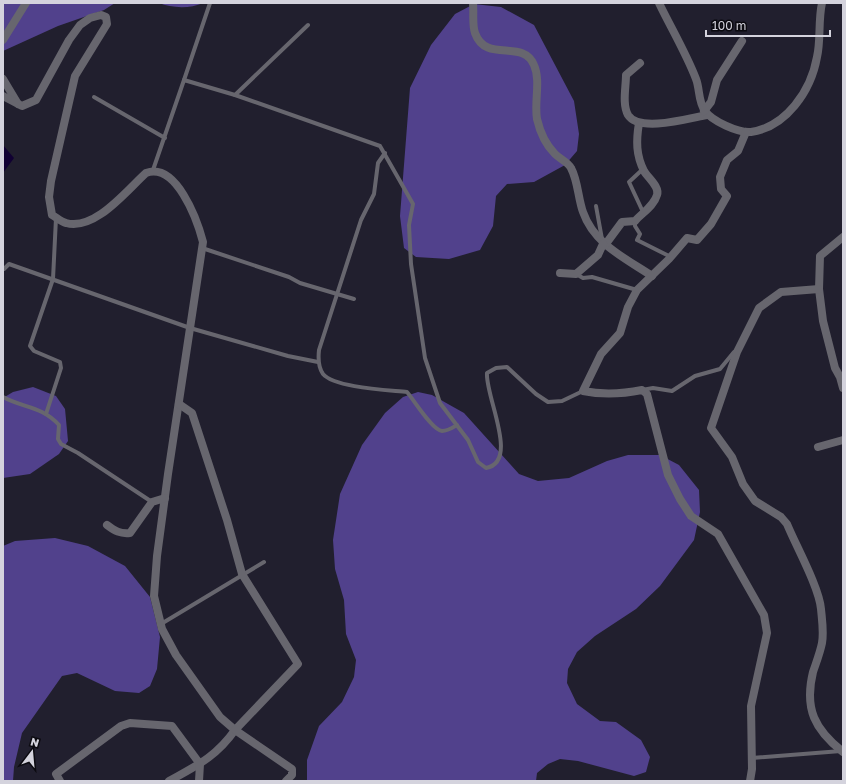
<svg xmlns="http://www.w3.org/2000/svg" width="846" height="784" font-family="'Golos Text',sans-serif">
  <rect width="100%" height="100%" fill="#211f2e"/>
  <g fill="#51418c">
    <path d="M 3,3 L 115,3 L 104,10 L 58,26 L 3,51 Z"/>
    <path d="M 159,3 L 203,3 C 190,9 171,8 159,3 Z"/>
    <path d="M 474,4 L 501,7 L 534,25 L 574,101 L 579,134 L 577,151 L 565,165 L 534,182 L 507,184 L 496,196 L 493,226 L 480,250 L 449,259 L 416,257 L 404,248 L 400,216 L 410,88 L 431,45 L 455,14 Z"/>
    <path d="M 33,387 L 56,396 L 65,409 L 68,441 L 59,454 L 30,474 L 3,478 L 3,398 L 13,392 Z"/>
    <path d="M 418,392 L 432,395 L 464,413 L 519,474 L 538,481 L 569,478 L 607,461 L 628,455 L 660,455 L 679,465 L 699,490 L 700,512 L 694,540 L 660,586 L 636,609 L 595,636 L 577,652 L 568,669 L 567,683 L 577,704 L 600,721 L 616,722 L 641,740 L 650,757 L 646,772 L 634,776 L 578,761 L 560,759 L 548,764 L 537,773 L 536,781 L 307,781 L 307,760 L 319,726 L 342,702 L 354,677 L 356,660 L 346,634 L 344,600 L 335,569 L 333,540 L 340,494 L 362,445 L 385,413 L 403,397 Z"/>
    <path d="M 55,538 L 88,546 L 125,566 L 150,597 L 160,637 L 157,669 L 150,686 L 139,693 L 115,691 L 77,673 L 62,676 L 22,733 L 14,767 L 13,781 L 3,781 L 3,546 L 15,541 Z"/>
  </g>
  <path fill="#103" d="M 3,145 L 14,158 L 3,173 Z"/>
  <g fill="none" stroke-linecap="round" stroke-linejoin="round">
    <g stroke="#67666e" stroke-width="4">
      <path d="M 184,80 L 210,3"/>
      <path d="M 235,95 L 308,25"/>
      <path d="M 94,97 L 165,138"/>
      <path d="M 385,153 L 378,163 L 374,194 L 361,220 L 319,350 C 318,359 318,367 323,374 C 335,388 389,390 407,392 C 414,400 432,430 442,431 C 448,431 452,428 457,425"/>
      <path d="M 643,169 L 629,182 L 643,212"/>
      <path d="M 153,170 L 184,80 L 235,95 L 380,146 L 413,204 L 409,225 L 411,264 L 425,358 L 440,403 L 468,440 L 478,462 L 486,468 C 520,462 485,396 487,373 L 496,368 L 507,367 L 536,394 L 548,402 L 562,401 L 583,391"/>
      <path d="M 596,206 L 602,239"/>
      <path d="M 635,221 L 635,226 L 640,234 L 637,240 L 671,257"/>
      <path d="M 202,248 L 289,277 L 300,283 L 354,299"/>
      <path d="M 4,269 L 9,264 L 190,328 L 288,356 L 318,362"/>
      <path d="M 576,274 L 583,278 L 592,277 L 637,290"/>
      <path d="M 642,390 L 653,388 L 672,391 L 695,376 L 720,369 L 734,352 L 737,352"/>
      <path d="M 3,397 C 23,408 42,406 59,425 L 58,439 L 61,444 L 78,453 L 152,502"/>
      <path d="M 46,414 L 61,368 L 60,362 L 34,351 L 30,346 L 53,279 L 56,218"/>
      <path d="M 161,624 L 264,562"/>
      <path d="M 752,758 L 841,751"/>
    </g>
    <g stroke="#67666e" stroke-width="8">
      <path d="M 473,3 C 474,12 472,25 475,33 C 486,64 523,38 534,65 C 541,81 534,102 537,119 C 540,132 546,145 555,154 C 560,159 568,162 571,168 C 578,181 578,198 583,212 C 594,244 625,258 652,276"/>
      <path d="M 659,3 C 671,28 686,53 696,79 C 700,89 698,102 705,111 C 712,121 738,133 751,132 C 786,127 811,91 817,57 C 821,40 818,21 822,3"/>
      <path d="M 3,40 L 26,3"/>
      <path d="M 640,63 L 626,75 C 626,87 622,104 628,115 C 639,133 690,118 707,115"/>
      <path d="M 3,79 L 18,104"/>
      <path d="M 3,96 L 22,106 L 36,100 L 69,40 L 80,25 L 90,18 L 101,15 L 106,17 L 107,24 L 75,76 L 51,181 L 49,197 L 52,215 C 56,217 61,222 66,223 C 95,231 126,191 146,173 C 176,162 197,219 203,242 L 168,474 L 157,556 L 154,596 L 162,629 L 176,655 L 220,717 L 235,730 C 216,757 196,766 169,781"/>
      <path d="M 704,111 L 711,102 L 717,80 L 742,41"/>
      <path d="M 746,132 L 738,151 L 727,160 L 720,177 L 721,189 L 727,196 L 711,224 L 697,240 L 687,238 L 669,259 L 637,290 L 628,307 L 620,333 L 601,354 L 583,391 C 603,395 622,394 642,390 L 647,394 L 668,475 L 680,499 L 691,516 L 718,534 L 764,615 L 767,633 L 751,706 L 752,769 L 750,781"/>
      <path d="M 843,237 L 820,256 L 819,289 L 823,321 L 835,368 L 840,377 L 843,388"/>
      <path d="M 605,245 L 622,222 L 635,221 C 642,213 654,206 657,195 C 660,187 648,178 644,171 C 636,155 636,141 639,123"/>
      <path d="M 560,273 L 576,274 L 598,255 L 603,244"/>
      <path d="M 819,289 L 781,292 L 759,308 L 737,352 L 711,428 L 732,457 L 743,484 L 755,501 L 781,517 L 787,524 C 796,546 819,587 821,609 C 822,620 824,632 822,643 C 820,653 816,663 813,672 C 804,709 815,730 843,752"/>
      <path d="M 179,404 L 192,413 L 227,520 L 242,574 L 298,664 L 235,730 L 292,769 L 292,775 L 286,781"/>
      <path d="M 818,447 L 843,440"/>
      <path d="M 107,525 C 115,531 120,534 130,533 L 152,502 L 165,498"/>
      <path d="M 60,781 L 56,774 L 121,726 L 130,723 L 172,726 L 200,764 L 199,781"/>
    </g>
  </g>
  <rect width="846" height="784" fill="none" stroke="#d4d3dd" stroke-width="8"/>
  <g transform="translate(32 752) rotate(16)" stroke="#0b0a10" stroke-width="3" paint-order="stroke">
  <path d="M0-3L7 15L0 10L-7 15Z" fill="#d4d3dd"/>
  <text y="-6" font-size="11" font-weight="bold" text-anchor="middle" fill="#d4d3dd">N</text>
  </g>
  <path d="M706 30v6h124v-6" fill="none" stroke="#d4d3dd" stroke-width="2"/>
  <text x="712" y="30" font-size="12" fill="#d4d3dd" stroke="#0b0a10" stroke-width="3" paint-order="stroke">100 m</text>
</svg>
